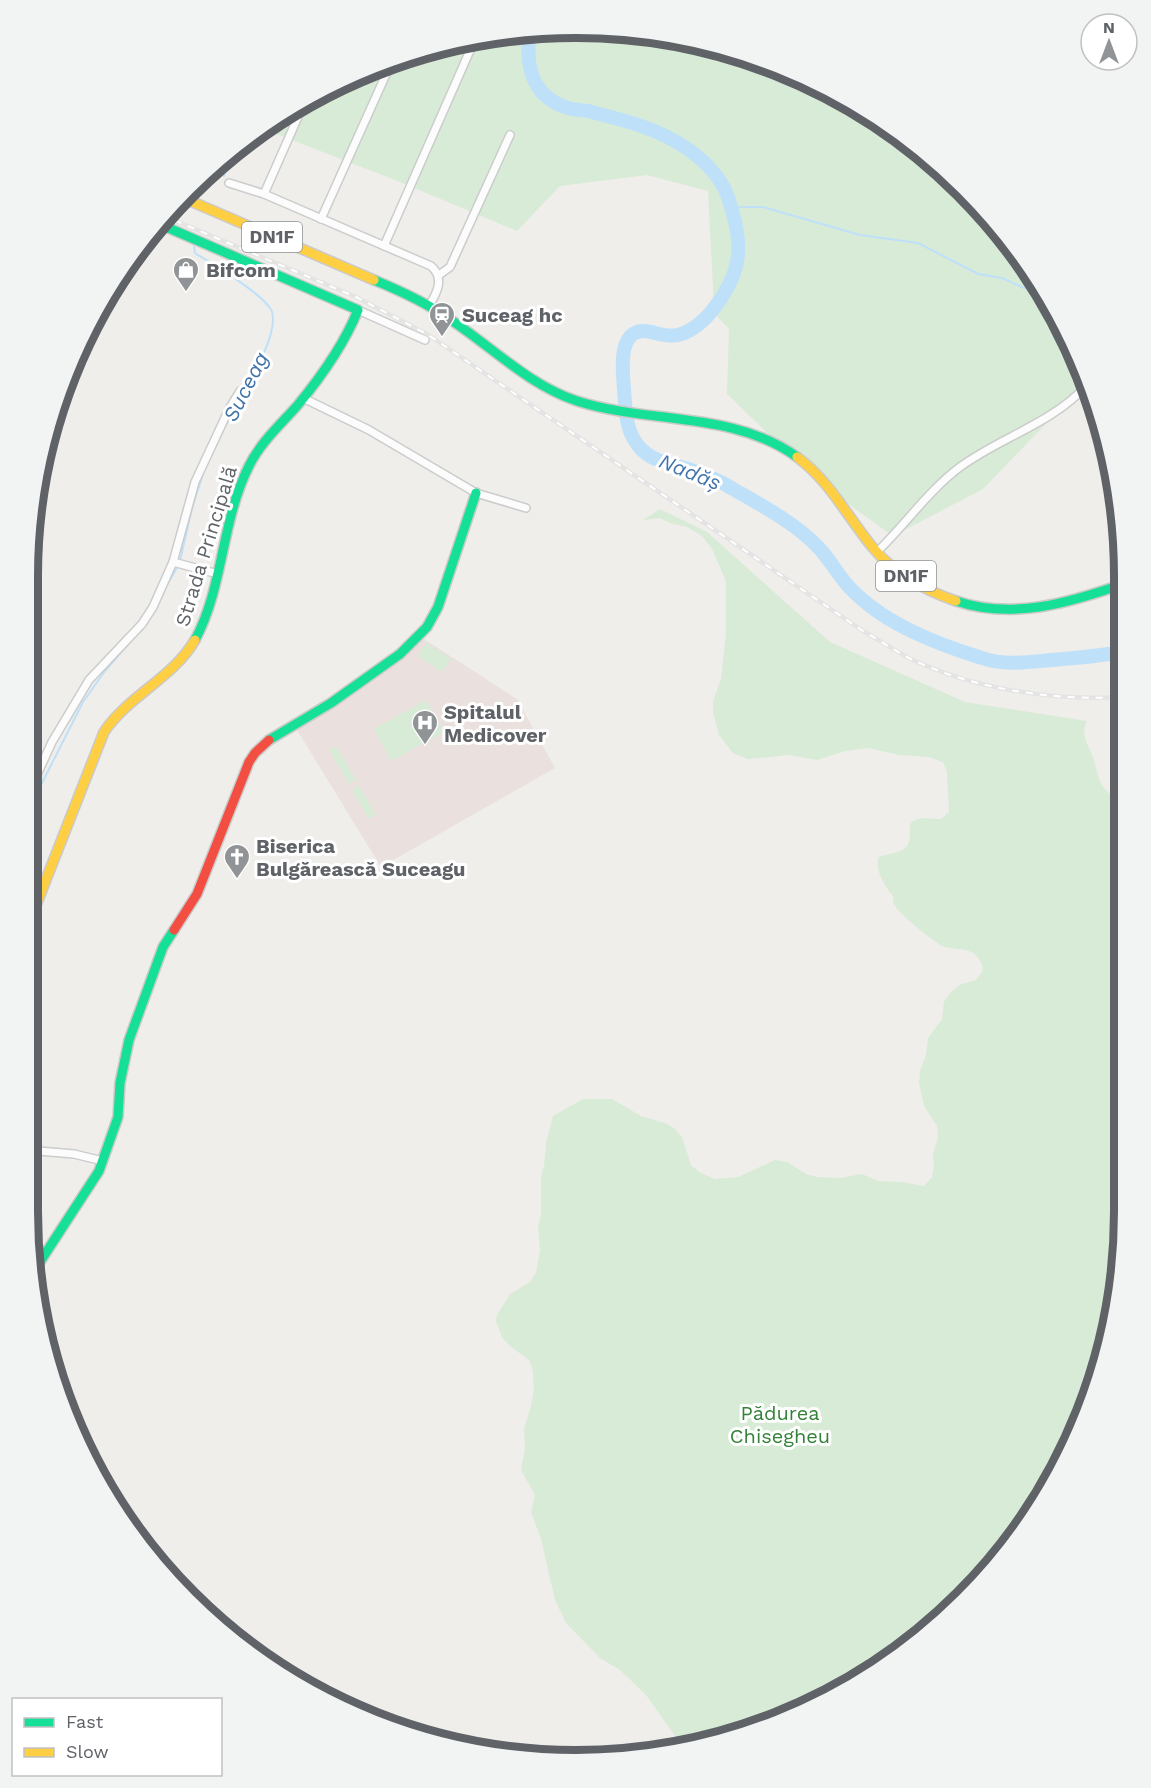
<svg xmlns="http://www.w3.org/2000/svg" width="1151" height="1788" font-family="'Work Sans',sans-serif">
  <rect width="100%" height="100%" fill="#efeeea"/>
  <path fill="#eae0de" d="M 419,636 L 517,699 L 555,768 L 381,867 L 294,725 Z"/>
  <g fill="#d8ebd6">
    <path d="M 539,28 L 647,32 L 751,56 L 849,100 L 937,163 L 1010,241 L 1067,333 L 1086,382 L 983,489 L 893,536 L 819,483 L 727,394 L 729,329 L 713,312 L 713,286 L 708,191 L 647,175 L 560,186 L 517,231 L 400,182 L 261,128 L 333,84 L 433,46 Z"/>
    <path d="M 660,509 L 707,532 L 830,642 L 965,702 L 1087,721 C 1080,735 1088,744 1093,757 C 1097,768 1097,782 1107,791 C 1112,797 1117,802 1122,809 L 1119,1284 L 1082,1423 L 988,1574 L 880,1669 L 718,1742 L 683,1747 L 646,1695 L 620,1670 L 600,1658 L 566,1623 L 555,1600 L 541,1539 L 531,1512 L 535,1495 L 521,1470 L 525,1448 L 524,1429 L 531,1406 L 534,1389 L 533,1371 L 529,1360 L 510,1346 L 502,1337 L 496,1321 L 497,1315 L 510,1294 L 530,1282 L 536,1273 L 540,1250 L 538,1227 L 541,1215 L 541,1177 L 544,1166 L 546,1143 L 553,1116 L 583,1099 L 612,1099 L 641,1116 L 665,1123 L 674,1128 L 682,1137 L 691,1165 L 699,1172 L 715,1179 L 738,1177 L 775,1160 L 787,1162 L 806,1174 L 817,1177 L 840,1178 L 862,1174 L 878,1181 L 901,1182 L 924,1186 L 932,1177 L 934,1166 L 933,1154 L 938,1137 L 937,1126 L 924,1106 L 919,1083 L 920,1071 L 926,1055 L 928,1038 L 942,1019 L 944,1002 L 950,993 L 959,985 L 976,980 L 983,970 C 982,964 980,958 974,954 C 965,947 953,950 942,946 C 933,941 895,911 893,902 L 894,897 C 885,887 874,870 879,857 C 892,852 909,854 910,836 C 910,830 909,827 912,821 L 922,818 L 941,819 L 949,812 L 947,772 L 943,762 L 928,757 L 899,755 L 869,748 L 845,751 L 817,760 L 789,755 L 748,759 L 733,753 L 719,735 L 713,712 L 713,701 L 721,679 L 726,633 L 726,581 L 712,549 L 702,536 L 687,527 L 670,523 L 660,518 L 643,520 Z"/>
    <path d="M 426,643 L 451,659 L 442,672 L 418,656 Z"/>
    <path d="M 426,700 L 444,732 L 391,761 L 374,729 Z"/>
    <path d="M 336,746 L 356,780 L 349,784 L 329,750 Z"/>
    <path d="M 359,786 L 376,815 L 369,819 L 352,790 Z"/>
  </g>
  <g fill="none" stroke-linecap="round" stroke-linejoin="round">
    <g stroke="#bfe0f9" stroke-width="2">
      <path d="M 224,176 L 232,150"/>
      <path d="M 732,212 L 740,207 L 763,207 L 860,235 L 918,243 L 978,274 L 1002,278 L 1024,288 L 1032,288 L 1038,285"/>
      <path d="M 194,247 L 195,253 C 215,266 257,290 270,308 C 286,330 234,408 223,430"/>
      <path d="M 180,561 L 192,508 L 203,474"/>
      <path d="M 164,590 L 178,566"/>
      <path d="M 30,815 L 39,789 L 83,702 L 105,671 L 139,631"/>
    </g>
    <path stroke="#bfe0f9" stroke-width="14" d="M 530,30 C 525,62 530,95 565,107 C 572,110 580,110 588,111 C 599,114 611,117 622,120 C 660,130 703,151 723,186 C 728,195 730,204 733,214 C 744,252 738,276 715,307 C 706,319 693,331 678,335 C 661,339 646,325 633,334 C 619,344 623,374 624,390 C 626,412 625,433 642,450 C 655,462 669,463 685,468 C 701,473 719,480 733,489 C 761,505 793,522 816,545 C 830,558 838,577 853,591 C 887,625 937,644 982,658 C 1005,666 1029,662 1052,660 C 1076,658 1099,656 1122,652"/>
    <defs>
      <g id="street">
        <path d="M 229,183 L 264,194 L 431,266 C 445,278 437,293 429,306"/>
        <path d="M 264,194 L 305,101"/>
        <path d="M 321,219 L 392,61"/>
        <path d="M 384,246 L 475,39"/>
        <path d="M 439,275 L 450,267 L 510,135"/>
        <path d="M 358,310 L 425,340"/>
        <path d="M 303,398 L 369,430 L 476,493 L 526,508"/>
        <path d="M 877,552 C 905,525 929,490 960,467 C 1001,437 1053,423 1087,385"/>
        <path d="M 173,562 L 218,574"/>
        <path d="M 30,790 L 52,742 L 89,680 L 142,624 L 153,607 L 173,562 L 195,482 L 229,409 L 240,391"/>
        <path d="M 27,1150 L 74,1154 L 103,1161"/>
        <path d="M 88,1454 L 100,1466"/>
      </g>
      <g id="fast">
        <path d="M 157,223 L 358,310 C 344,345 321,377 297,406 C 280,425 260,443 249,466 C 221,521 224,586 195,640"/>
        <path d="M 374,280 C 401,291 427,303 451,320 C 493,348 529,385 577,401 C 648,424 734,411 797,457"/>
        <path d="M 956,601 C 1012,620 1069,603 1123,584"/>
        <path d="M 269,740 L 331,703 L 400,654 L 427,627 L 438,607 L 476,493"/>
        <path d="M 36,1268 L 99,1171 L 118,1117 L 120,1083 L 129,1040 L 163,947 L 174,930"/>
      </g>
      <g id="slow">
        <path d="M 181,197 L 374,280"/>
        <path d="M 797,457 C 830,481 848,518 874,549 C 894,573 926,591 956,601"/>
        <path d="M 29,923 L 104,732 C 129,695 173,678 195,640"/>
      </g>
      <path id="jam" d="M 174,930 L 197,894 L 249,762 L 255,753 L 269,740"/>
    </defs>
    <use href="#street" stroke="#cbcccc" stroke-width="10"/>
    <use href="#fast" stroke="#cacacb" stroke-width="12"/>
    <use href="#slow" stroke="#cacacb" stroke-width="12"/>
    <use href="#jam" stroke="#cacacb" stroke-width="12"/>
    <use href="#street" stroke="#fdfcfc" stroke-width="7"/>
    <use href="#fast" stroke="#16e098" stroke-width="9"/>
    <use href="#slow" stroke="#ffcf43" stroke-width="9"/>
    <use href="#jam" stroke="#f24e42" stroke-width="9"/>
    <defs>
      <path id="rail" d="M 162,215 L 356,297 L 427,334 L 863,631 C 879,640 895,651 911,659 C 973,689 1054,701 1122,697"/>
    </defs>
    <use href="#rail" stroke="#e4e4e4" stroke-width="4.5"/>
    <use href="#rail" stroke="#fff" stroke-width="2" stroke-dasharray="7" stroke-linecap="butt"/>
  </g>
  <defs>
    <symbol id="shop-pin" viewBox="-11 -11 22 30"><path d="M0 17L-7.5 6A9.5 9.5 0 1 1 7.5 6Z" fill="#919496" stroke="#fff"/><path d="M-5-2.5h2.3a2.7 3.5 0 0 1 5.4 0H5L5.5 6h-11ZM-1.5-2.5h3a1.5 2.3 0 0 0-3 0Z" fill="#fff"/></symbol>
    <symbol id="station-pin" viewBox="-11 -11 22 30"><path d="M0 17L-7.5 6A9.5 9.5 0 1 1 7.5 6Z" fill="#919496" stroke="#fff"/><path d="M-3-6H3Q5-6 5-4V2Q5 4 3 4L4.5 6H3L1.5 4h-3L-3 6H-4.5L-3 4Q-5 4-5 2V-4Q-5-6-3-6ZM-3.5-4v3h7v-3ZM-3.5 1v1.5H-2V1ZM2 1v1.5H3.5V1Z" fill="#fff"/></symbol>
    <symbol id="hospital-pin" viewBox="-11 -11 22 30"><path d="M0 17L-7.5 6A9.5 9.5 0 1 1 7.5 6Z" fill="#919496" stroke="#fff"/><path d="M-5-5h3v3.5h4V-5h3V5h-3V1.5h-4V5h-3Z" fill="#fff"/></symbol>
    <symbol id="church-pin" viewBox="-11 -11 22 30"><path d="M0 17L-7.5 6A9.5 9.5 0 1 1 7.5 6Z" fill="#919496" stroke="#fff"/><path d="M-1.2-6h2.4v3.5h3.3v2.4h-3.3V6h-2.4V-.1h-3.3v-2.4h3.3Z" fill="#fff"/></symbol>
  </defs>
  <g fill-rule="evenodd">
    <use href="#shop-pin" x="171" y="255" width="30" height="40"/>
    <use href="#station-pin" x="427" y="300" width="30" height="40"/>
    <use href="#hospital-pin" x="410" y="708" width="30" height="40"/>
    <use href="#church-pin" x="222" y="842" width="30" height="40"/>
  </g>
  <g text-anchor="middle" stroke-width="6" stroke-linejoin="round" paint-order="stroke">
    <g fill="#fff" stroke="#8f9295" stroke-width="1.5">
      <rect x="242" y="222" width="60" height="30" rx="4.5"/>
      <rect x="876" y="561" width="60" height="30" rx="4.5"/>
    </g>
    <g font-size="18" font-weight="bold" fill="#5f6368">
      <text x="272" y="243">DN1F</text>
      <text x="906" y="582">DN1F</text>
    </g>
    <g font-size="20" font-weight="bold" fill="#5f6368" stroke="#fff" text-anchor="start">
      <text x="206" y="277">Bifcom</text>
      <text x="462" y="322">Suceag hc</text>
      <text x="444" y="719">Spitalul<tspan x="444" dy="23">Medicover</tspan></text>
      <text x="256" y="853">Biserica<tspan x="256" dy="23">Bulgărească Suceagu</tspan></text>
    </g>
    <g font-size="20" fill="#5f6368" stroke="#fff">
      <text transform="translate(206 546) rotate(-73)" y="7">Strada Principală</text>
    </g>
    <g font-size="20" fill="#348238" stroke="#fff">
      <text x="780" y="1420">Pădurea<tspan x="780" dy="23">Chisegheu</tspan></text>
    </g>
    <g font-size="21" font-style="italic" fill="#4174aa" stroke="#fff">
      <text transform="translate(246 387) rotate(-63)" y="7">Suceag</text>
      <text transform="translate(690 472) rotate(22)" y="7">Nadăș</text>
    </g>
  </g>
  <path d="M0 0H1151V1788H0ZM576 38H576A538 538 0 0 1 1114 576V1212A538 538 0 0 1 576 1750H576A538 538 0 0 1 38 1212V576A538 538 0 0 1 576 38Z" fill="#f2f3f3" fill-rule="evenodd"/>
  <path fill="none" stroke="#5f6368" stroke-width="8" d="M576 38H576A538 538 0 0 1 1114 576V1212A538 538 0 0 1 576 1750H576A538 538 0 0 1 38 1212V576A538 538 0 0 1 576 38Z"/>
  <rect x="12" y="1698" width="210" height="78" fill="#ffffff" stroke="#bfc1c3" stroke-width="1.5"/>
  <rect x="24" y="1718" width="30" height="9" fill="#16e098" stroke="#bfc1c3" stroke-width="1.5"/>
  <text x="66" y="1728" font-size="18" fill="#5f6368">Fast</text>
  <rect x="24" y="1748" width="30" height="9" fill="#ffcf43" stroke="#bfc1c3" stroke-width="1.5"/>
  <text x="66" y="1758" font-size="18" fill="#5f6368">Slow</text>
  <g transform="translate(1109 42)"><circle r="28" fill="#ffffff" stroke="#bfc1c3" stroke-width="1.5"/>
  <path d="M0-4.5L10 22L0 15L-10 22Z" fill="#919496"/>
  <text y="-9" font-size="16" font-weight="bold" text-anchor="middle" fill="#5f6368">N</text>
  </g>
</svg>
